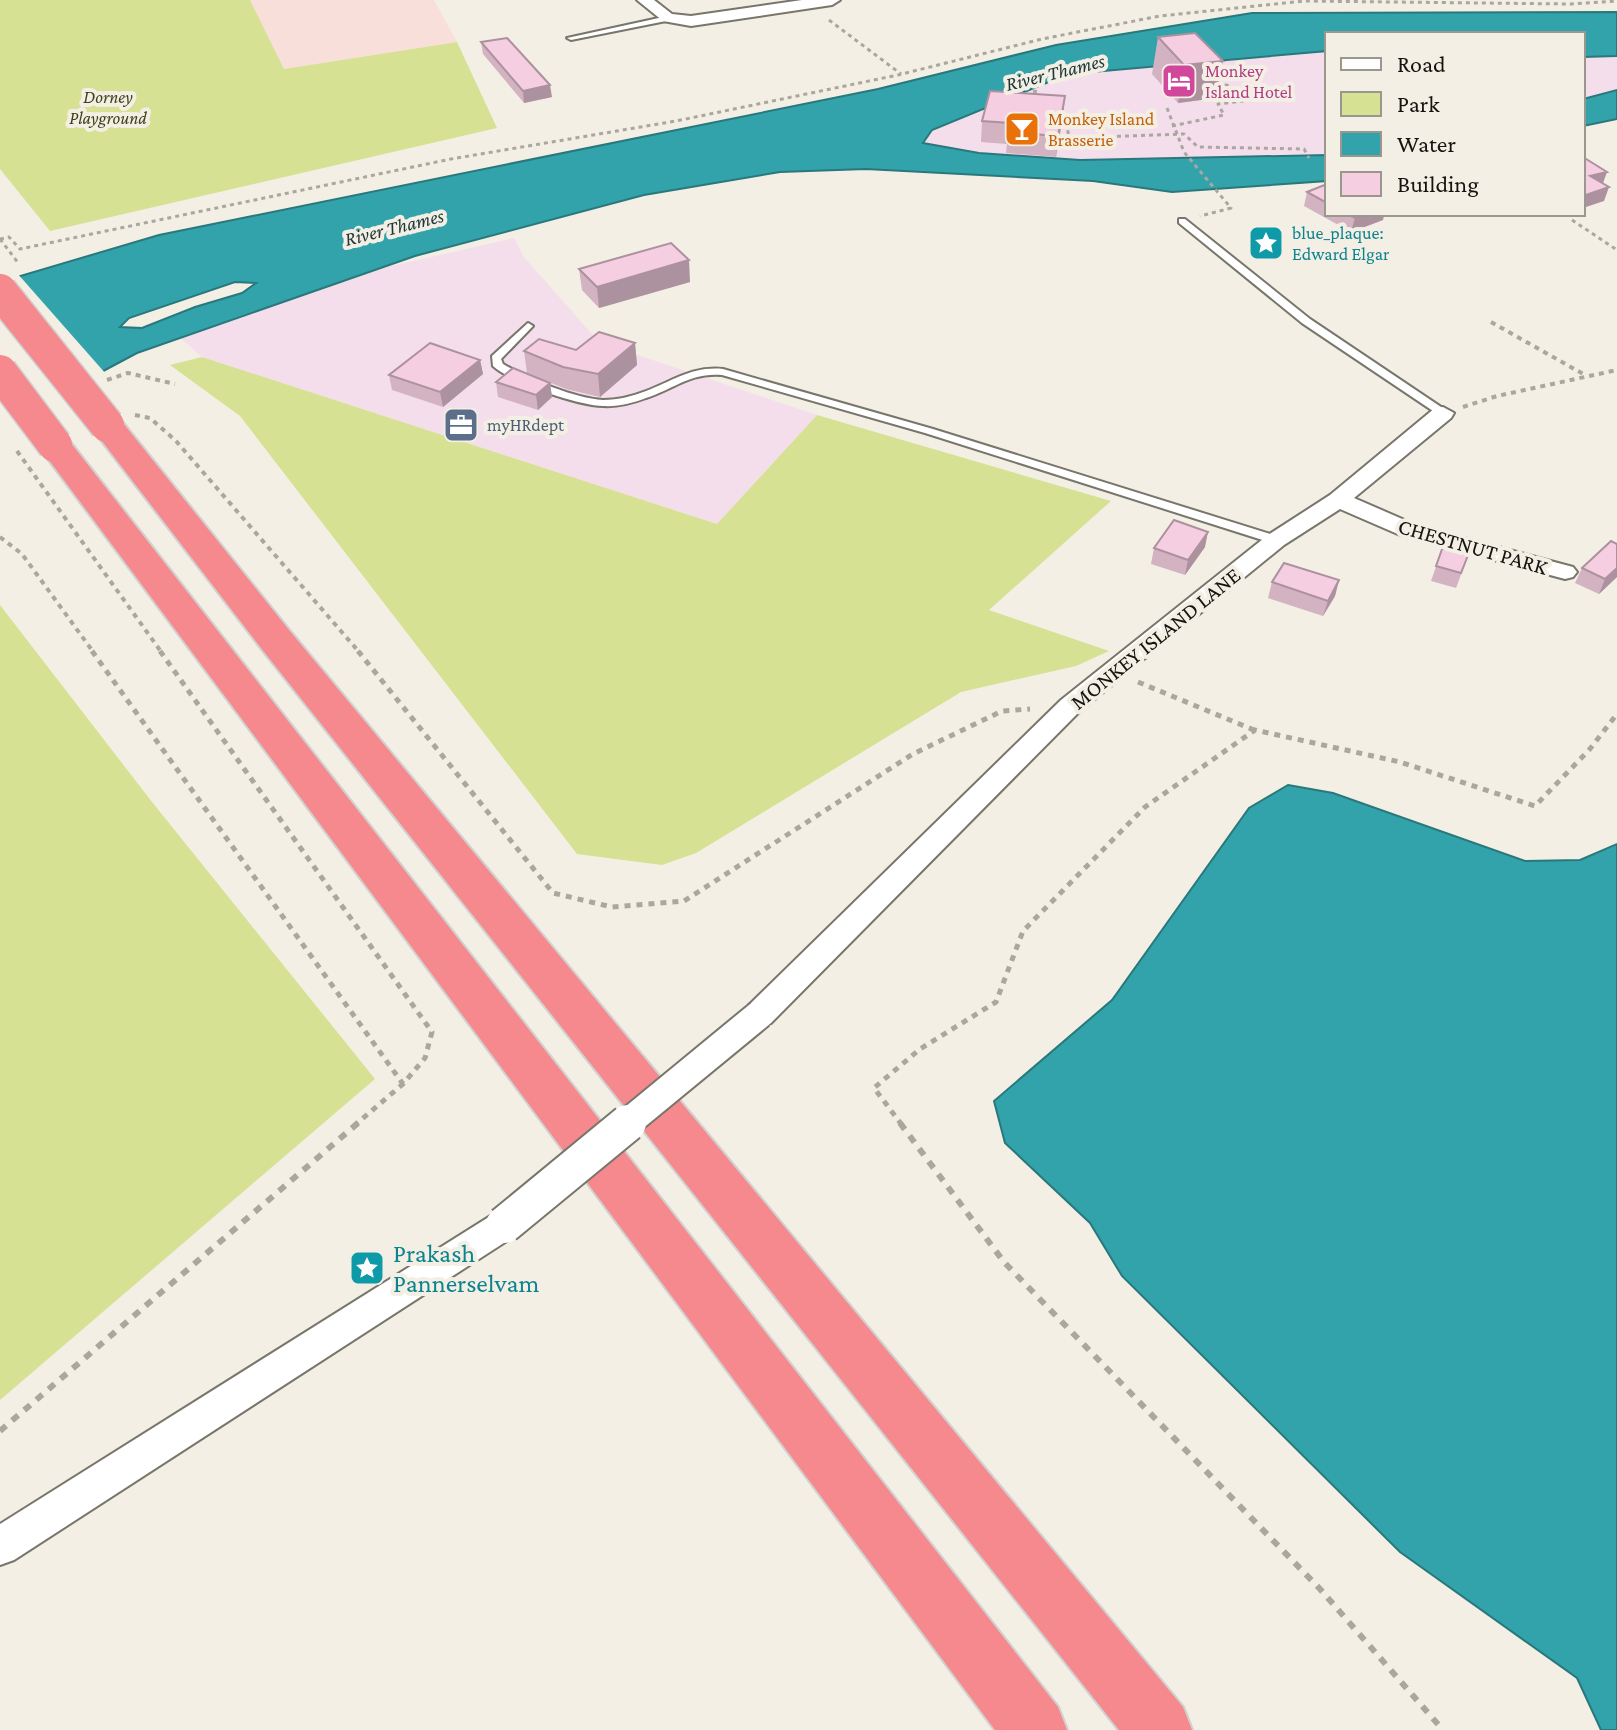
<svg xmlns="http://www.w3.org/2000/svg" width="1617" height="1730" font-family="'Crimson Pro',serif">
  <rect width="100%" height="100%" fill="#f3efe4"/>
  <g fill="#f4deec">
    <path d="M 1327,51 L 1327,155 L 1080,160 L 979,153 L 923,143 L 932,131 L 1056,79 L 1081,73 Z"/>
    <path d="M 1617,56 L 1617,90 L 1583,99 L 1583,57 Z"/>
    <path d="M 514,238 L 523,256 L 599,342 L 817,415 L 717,524 L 202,357 L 176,334 L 374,270 Z"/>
  </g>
  <path fill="#f9dfda" d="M 250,0 L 434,0 L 457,42 L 284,69 Z"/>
  <g fill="#d7e194">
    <path d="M 0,0 L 250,0 L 284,69 L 457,42 L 497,128 L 50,231 L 0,169 Z"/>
    <path d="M 202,357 L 717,524 L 817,415 L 1111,501 L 989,610 L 1109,651 L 1076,666 L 961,692 L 696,853 L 662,865 L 577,854 L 240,416 L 170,365 Z"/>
    <path d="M 0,605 L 152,802 L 375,1079 L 0,1400 Z"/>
  </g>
  <g fill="#32a3ab" stroke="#29787c" stroke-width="2" fill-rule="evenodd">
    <path d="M 1617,12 L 1617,56 L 1583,57 L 1583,34 L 1327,34 L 1327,51 L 1081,73 L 1056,79 L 932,130 L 923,143 L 979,153 L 1080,160 L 1327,155 L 1327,181 L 1172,192 L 1093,181 L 866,169 L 780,172 L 644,195 L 415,256 L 137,353 L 0,426 L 0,282 L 159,235 L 878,89 L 1056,45 L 1252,13 ZM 235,282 L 256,283 L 242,293 L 195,307 L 142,328 L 120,327 L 129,318 Z"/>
    <path d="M 1617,90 L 1617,119 L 1583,126 L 1583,99 Z"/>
    <path d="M 1288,785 L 1333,793 L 1525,861 L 1580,860 L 1617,844 L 1617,1730 L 1601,1730 L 1577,1678 L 1400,1552 L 1122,1276 L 1090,1223 L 1005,1143 L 994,1101 L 1112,1000 L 1249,808 Z"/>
  </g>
  <path fill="#f3efe4" d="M 17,273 L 106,374 L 0,430 L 0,278 Z"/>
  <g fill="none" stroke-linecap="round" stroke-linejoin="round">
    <defs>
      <g id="service">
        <path d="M 668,16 L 672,18 L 671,20 L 571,40 L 567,38 Z"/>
        <path d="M 1179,219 L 1185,219 L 1310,319 L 1447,411 L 1447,415 L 1439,415 L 1302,323 L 1179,223 Z"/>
        <path d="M 528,323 L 533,326 L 501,359 L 503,364 C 529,379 573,398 603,400 C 618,400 633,396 646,391 C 673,381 692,366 723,369 L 933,429 L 1280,537 L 1282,540 L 1280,543 L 1272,543 L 925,433 L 722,375 C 691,372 674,389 646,398 C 633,403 618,407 603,406 C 577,405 512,383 493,366 L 492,356 Z"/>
      </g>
      <g id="minor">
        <path d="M 637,0 L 654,0 L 672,14 L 691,16 L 802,0 L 840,0 L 832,5 L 691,26 L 663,21 Z"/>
        <path d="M 1443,407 L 1454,413 L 1451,418 L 1354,498 L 1416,525 L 1573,567 L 1577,572 L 1573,577 L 1565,579 L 1400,535 L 1340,509 L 1284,545 L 1079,712 L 771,1023 L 760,1026 L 749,1023 L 745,1014 L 749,1005 L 1061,700 L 1268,535 L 1330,495 L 1435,408 Z"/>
        <path d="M 504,1210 L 516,1215 L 521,1225 L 516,1235 L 14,1560 L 0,1565 L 0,1524 L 492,1215 Z"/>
      </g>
      <g id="motorway">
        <path d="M 107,415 L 119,418 L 289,630 L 1183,1707 L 1192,1730 L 1119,1730 L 261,648 L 95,432 L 90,425 L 95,418 Z"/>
        <path d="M 55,435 L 67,438 L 1058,1707 L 1067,1730 L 995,1730 L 43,452 L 38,445 L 43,438 Z"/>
      </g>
    </defs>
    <use href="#service" stroke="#78756a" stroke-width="4"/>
    <use href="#minor" stroke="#78756a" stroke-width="4"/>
    <use href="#motorway" stroke="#d0d0cf" stroke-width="4"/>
    <g stroke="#aaa79e" stroke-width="3" stroke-dasharray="4 4" stroke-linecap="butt">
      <path d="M 829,20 L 901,74"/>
      <path d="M 1033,91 L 1038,92 L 1035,97"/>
      <path d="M 1167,108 L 1184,152 L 1231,208 L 1200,216"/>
      <path d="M 1058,111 L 1065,114 L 1069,138 L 1184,134 L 1198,147 L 1304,149 L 1309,158"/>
      <path d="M 1172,126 L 1224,115 L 1218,104 L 1243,101 L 1227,85 L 1212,86"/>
      <path d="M 1572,220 L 1617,250"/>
      <path d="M 0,239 L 9,237 L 20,249 L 451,159 L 676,121 L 898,75 L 1042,39 L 1160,16 L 1304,1 L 1571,4 L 1617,1"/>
    </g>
    <g stroke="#aaa79e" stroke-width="4" stroke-dasharray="5 5" stroke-linecap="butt">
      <path d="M 1491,322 L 1585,375"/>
      <path d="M 107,380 L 128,373 L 175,384"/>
      <path d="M 1463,407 L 1497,396 L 1617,370"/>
      <path d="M 135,415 L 150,418 L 176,441 L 360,653"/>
      <path d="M 17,451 L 162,653"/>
      <path d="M 0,537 L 22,554 L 94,653"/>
    </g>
    <g stroke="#aaa79e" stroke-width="5" stroke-dasharray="6 6" stroke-linecap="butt">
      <path d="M 92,651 L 403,1084"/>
      <path d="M 160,651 L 432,1032 L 425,1058 L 403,1084 L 355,1125"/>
      <path d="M 358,651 L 553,893 L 612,907 L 684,901 L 913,754 L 1002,711 L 1030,709"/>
      <path d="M 1138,682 L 1254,730"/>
      <path d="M 902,1125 L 874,1088 L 920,1049 L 996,1002 L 1023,931 L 1145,807 L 1255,730 L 1400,762 L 1535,806 L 1589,750 L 1617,714"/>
    </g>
    <g stroke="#aaa79e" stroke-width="6" stroke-dasharray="8 8" stroke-linecap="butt">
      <path d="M 900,1123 L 1004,1262 L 1320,1589 L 1443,1730"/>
      <path d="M 0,1431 L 358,1123"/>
    </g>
    <use href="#service" fill="#fff" fill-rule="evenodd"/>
    <use href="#minor" fill="#fff" fill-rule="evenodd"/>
    <use href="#motorway" fill="#f6898d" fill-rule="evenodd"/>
    <defs>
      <path id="minor-bridge-far1" d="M 625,1125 L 760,1014"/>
      <path id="minor-bridge" d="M 504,1225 L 628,1123"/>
      <g id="motorway-bridge">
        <path d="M 0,291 L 107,425"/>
        <path d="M 0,372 L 55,445"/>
      </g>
    </defs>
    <use href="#minor-bridge-far1" stroke="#78756a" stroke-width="32" stroke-linecap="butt"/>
    <use href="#minor-bridge" stroke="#78756a" stroke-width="40" stroke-linecap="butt"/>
    <use href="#motorway-bridge" stroke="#d0d0cf" stroke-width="37" stroke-linecap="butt"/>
    <path stroke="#aaa79e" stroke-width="3" stroke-dasharray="4 4" stroke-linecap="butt" d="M 0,239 L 19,264"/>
    <use href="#minor-bridge-far1" stroke="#fff" stroke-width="28"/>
    <use href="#minor-bridge" stroke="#fff" stroke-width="36"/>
    <use href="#motorway-bridge" stroke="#f6898d" stroke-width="34"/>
  </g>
  <g fill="#d3b2c2">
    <path d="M 1158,37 L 1216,98 L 1178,103 L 1152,74 Z"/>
    <path d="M 481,42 L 552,97 L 524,103 L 483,54 Z"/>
    <path d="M 1065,96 L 1056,157 L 1006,153 L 1007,144 L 981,142 L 982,121 Z"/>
    <path d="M 1327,184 L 1327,214 L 1384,214 L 1383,220 L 1351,232 L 1304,206 L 1307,192 Z"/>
    <path d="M 579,269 L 690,282 L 599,308 L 582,290 Z"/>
    <path d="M 635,343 L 637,365 L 600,397 L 566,389 L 527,373 L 524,351 L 576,350 Z"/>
    <path d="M 480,360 L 483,374 L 443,407 L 392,390 L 389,375 Z"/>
    <path d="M 496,382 L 550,383 L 552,397 L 538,410 L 498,397 Z"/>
    <path d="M 1446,538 L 1472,545 L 1456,588 L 1431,581 Z"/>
    <path d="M 1205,547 L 1185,575 L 1151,564 L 1154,548 Z"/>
    <path d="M 1582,568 L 1617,577 L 1599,594 L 1575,583 Z"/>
    <path d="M 1339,580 L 1335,596 L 1323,616 L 1268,598 L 1272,582 Z"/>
  </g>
  <g fill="#ac919e">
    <path d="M 1223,61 L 1216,98 L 1178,103 L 1184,65 Z"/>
    <path d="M 550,85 L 552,97 L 524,103 L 523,91 Z"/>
    <path d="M 1065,96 L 1063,116 L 1056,157 L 1058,136 Z"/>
    <path d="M 1607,172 L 1602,186 L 1590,176 Z"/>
    <path d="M 1609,187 L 1604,201 L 1583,208 L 1583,196 Z"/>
    <path d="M 1365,214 L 1384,214 L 1383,220 L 1351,232 L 1355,218 Z"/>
    <path d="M 689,260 L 690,282 L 599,308 L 597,287 Z"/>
    <path d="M 635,343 L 637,365 L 600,397 L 598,374 Z"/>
    <path d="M 480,360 L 483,374 L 443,407 L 440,392 Z"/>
    <path d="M 550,383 L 552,397 L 538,410 L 536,395 Z"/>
    <path d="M 1208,532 L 1205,547 L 1185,575 L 1188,560 Z"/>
    <path d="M 1617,568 L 1617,577 L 1599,594 L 1605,579 Z"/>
    <path d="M 1339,580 L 1335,596 L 1323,616 L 1328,601 Z"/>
  </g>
  <g fill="#f5cfe1" stroke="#ac919e" stroke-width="2">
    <path d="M 1195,33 L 1223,61 L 1184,65 L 1158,37 Z"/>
    <path d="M 507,38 L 550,85 L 523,91 L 481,42 Z"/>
    <path d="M 990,91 L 1065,96 L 1058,136 L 1008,132 L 1010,123 L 982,121 Z"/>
    <path d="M 1583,157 L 1607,172 L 1590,176 L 1609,187 L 1583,196 Z"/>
    <path d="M 1327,184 L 1327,203 L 1307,192 Z"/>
    <path d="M 1348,214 L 1365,214 L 1355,218 Z"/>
    <path d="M 671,243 L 689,260 L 597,287 L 579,269 Z"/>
    <path d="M 599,332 L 635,343 L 598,374 L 563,367 L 524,351 L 539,339 L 576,350 Z"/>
    <path d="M 430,343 L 480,360 L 440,392 L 389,375 Z"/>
    <path d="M 513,368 L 550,383 L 536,395 L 496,382 Z"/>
    <path d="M 1174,520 L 1208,532 L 1188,560 L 1154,548 Z"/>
    <path d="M 1446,538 L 1472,545 L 1461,573 L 1436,566 Z"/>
    <path d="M 1611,541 L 1617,544 L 1617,568 L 1605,579 L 1582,568 Z"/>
    <path d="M 1284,563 L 1339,580 L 1328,601 L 1272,582 Z"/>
  </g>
  <defs>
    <symbol id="hotel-square" viewBox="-11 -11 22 22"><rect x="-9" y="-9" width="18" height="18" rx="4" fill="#d1479c" stroke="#f3efe4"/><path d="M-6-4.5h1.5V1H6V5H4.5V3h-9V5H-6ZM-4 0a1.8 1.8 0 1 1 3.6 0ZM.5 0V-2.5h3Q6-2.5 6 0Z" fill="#fff"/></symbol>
    <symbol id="bar-square" viewBox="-11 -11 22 22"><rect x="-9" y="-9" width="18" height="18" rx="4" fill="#e8710a" stroke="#f3efe4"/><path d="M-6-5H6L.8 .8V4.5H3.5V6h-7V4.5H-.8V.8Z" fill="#fff"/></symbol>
    <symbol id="sight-square" viewBox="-11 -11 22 22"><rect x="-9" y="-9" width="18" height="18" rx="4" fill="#0f9aa8" stroke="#f3efe4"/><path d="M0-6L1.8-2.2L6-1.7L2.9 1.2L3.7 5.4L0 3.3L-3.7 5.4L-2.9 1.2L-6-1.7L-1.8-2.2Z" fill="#fff"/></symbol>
    <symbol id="office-square" viewBox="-11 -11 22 22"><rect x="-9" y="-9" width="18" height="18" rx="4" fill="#5c6f8a" stroke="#f3efe4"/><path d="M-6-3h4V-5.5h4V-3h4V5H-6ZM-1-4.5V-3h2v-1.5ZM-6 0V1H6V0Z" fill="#fff"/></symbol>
  </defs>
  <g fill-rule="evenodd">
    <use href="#hotel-square" x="1159" y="61" width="40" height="40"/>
    <use href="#bar-square" x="1002" y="109" width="40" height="40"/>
    <use href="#sight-square" x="1246" y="223" width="40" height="40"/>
    <use href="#office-square" x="441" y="405" width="40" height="40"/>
    <use href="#sight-square" x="347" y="1248" width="40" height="40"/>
  </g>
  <g text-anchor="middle" stroke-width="8" stroke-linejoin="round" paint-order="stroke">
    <g font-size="18" fill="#b23c85" stroke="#f3efe4" text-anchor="start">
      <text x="1205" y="77">Monkey<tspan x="1205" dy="21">Island Hotel</tspan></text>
    </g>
    <g font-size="18" font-style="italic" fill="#3c4118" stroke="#f3efe4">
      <text x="108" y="103">Dorney<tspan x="108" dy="21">Playground</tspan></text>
    </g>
    <g font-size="18" fill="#c56008" stroke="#f3efe4" text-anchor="start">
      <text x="1048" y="125">Monkey Island<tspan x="1048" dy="21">Brasserie</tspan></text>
    </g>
    <g font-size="18" fill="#0d838f" stroke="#f3efe4" text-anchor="start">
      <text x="1292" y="239">blue_plaque:<tspan x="1292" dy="21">Edward Elgar</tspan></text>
    </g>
    <g font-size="18" fill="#4e5e75" stroke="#f3efe4" text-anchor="start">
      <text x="487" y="431">myHRdept</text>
    </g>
    <g font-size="20" font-style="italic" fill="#1c3536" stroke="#f3efe4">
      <text transform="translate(1055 72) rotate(-14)" y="7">River Thames</text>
      <text transform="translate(394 227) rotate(-14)" y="7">River Thames</text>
    </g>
    <g font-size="22" fill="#151410" stroke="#f3efe4">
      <text transform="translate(1473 546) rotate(16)" y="8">CHESTNUT PARK</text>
      <text transform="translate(1155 638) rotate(-39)" y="8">MONKEY ISLAND LANE</text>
    </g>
    <g font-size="26" fill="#0d838f" stroke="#f3efe4" text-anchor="start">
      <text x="393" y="1262">Prakash<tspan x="393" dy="30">Pannerselvam</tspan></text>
    </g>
  </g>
  <rect x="1325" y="32" width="260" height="184" fill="#f3efe4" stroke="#9a978f" stroke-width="2"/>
  <rect x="1341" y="58" width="40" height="12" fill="#ffffff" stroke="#9a978f" stroke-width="2"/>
  <text x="1397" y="72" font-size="24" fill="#151410">Road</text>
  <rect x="1341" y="92" width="40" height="24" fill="#d7e194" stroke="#9a978f" stroke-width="2"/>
  <text x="1397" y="112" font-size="24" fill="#151410">Park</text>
  <rect x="1341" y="132" width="40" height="24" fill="#32a3ab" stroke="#9a978f" stroke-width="2"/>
  <text x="1397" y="152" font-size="24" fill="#151410">Water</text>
  <rect x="1341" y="172" width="40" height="24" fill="#f5cfe1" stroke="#9a978f" stroke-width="2"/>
  <text x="1397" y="192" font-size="24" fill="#151410">Building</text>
</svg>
